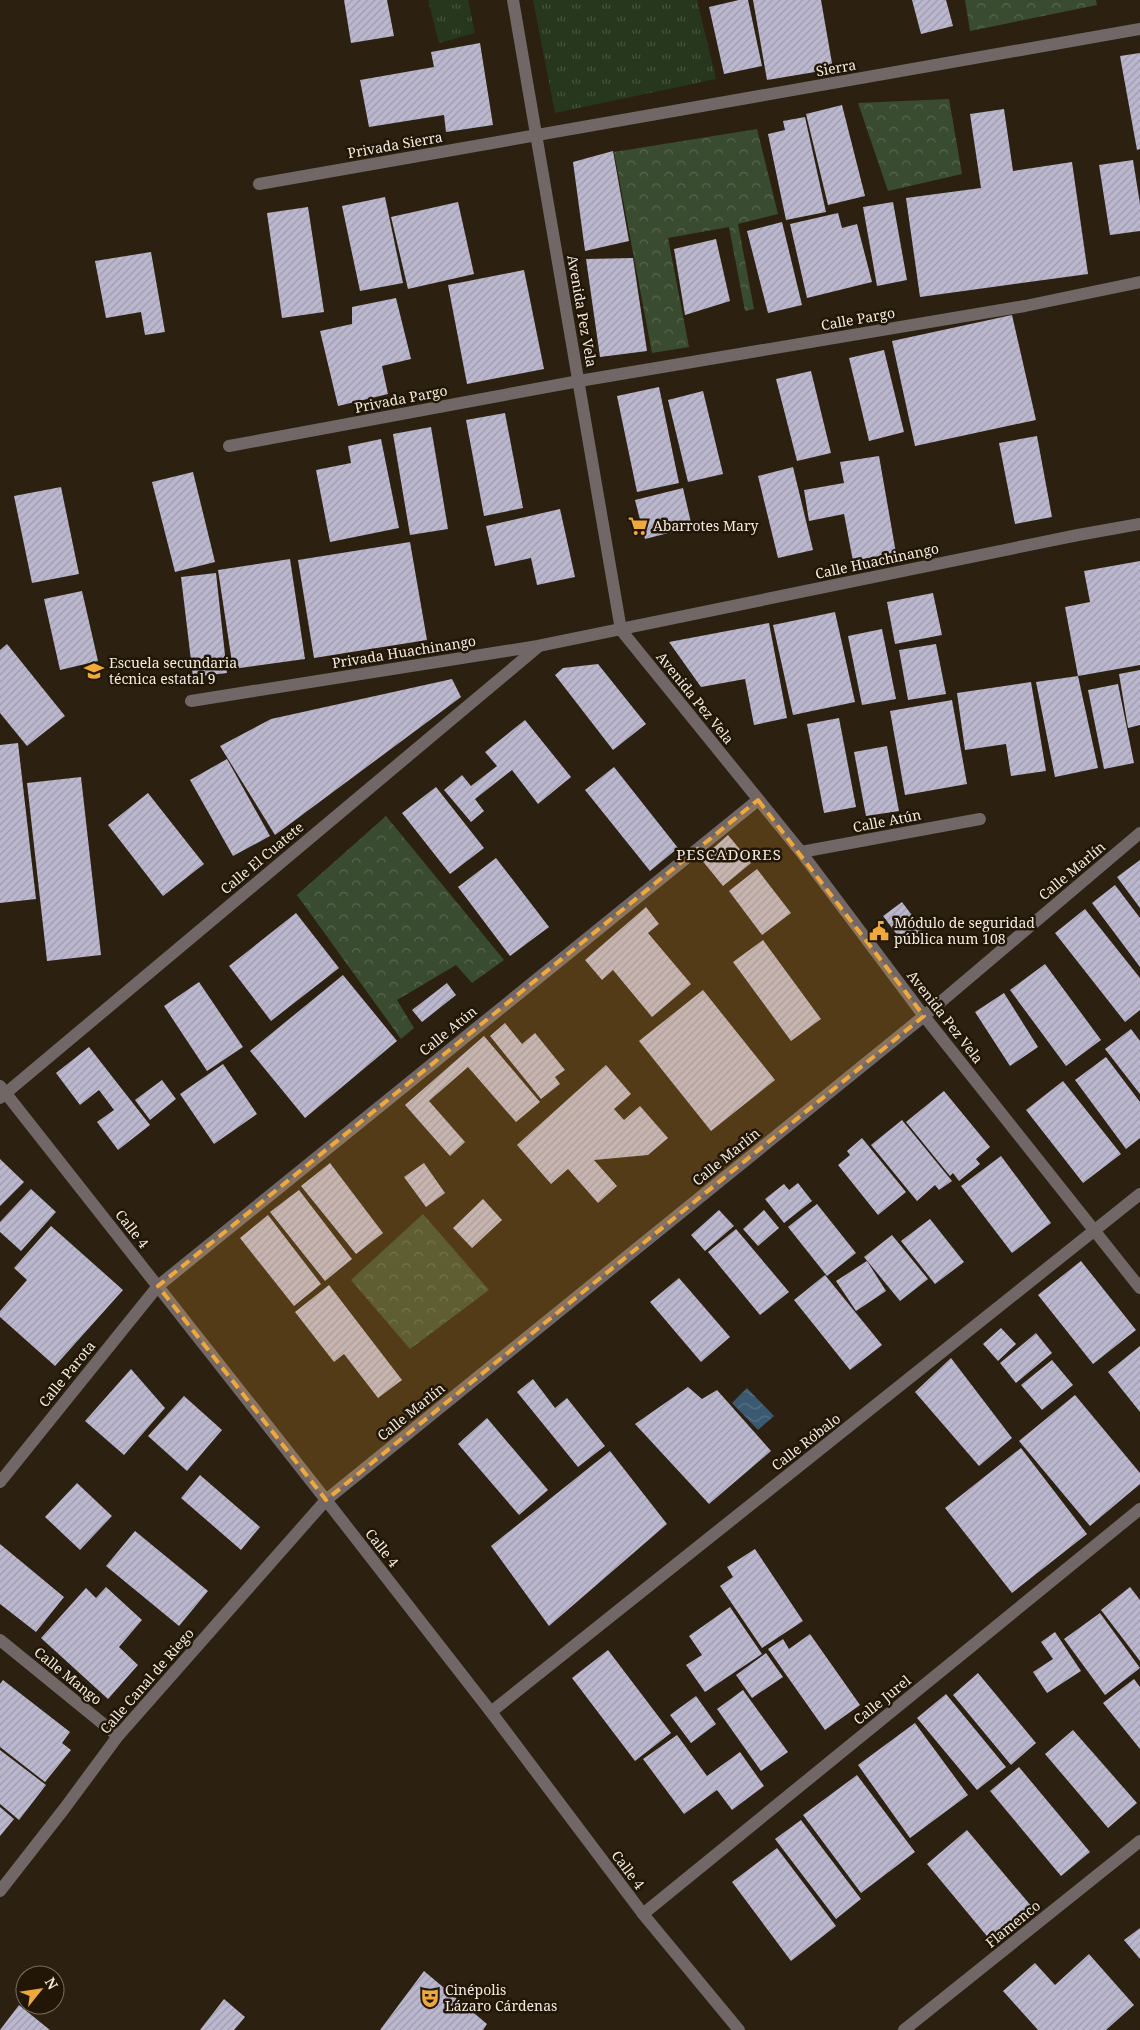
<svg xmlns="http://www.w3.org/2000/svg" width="1140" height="2030" font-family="'Noto Serif',serif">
  <defs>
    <pattern id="grass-tufts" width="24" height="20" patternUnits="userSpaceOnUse" patternTransform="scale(1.25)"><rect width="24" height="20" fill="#27371e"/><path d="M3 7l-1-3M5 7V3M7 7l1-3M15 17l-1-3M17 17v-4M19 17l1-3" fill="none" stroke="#47543e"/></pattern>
    <pattern id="forest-crowns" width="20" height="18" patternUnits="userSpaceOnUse" patternTransform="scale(1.25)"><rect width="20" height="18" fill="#3a4c30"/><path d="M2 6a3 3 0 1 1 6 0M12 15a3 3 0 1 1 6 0" fill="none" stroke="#57664e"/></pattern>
    <pattern id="water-waves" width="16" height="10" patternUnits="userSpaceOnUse" patternTransform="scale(1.25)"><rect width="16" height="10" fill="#3b5970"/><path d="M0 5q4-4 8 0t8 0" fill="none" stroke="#587184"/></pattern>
    <pattern id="building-hatch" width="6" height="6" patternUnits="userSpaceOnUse" patternTransform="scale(1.25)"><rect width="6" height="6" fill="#bbb7ce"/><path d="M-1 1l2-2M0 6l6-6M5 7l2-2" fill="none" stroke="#9e9bac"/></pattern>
  </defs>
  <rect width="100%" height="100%" fill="#2c2010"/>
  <g fill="url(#grass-tufts)">
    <path d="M 428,0 L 468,0 L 475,33 L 439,43 Z"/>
    <path d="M 533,0 L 697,0 L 716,79 L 555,113 Z"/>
  </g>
  <g fill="url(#forest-crowns)">
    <path d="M 965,0 L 1096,0 L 1097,5 L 970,31 Z"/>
    <path d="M 949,99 L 962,174 L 888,191 L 858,103 Z"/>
    <path d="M 757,129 L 778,214 L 738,224 L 754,309 L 745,311 L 729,227 L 668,238 L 689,347 L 652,353 L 614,152 Z"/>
    <path d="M 386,816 L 504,960 L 472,983 L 456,965 L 397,1000 L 414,1028 L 401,1039 L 297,895 Z"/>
    <path d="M 423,1214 L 489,1290 L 410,1349 L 351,1280 Z"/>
  </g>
  <path fill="url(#water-waves)" d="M 747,1388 L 774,1416 L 758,1430 L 732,1403 Z"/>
  <g fill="url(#building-hatch)">
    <path d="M 344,0 L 387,0 L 394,36 L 351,43 Z"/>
    <path d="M 739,0 L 748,0 L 762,66 L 724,74 L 709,7 Z"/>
    <path d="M 753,0 L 821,0 L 833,69 L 767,80 Z"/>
    <path d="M 912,0 L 946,0 L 953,26 L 921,34 Z"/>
    <path d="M 480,43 L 493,125 L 446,132 L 444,115 L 369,127 L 360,80 L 434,67 L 431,52 Z"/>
    <path d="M 1140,53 L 1140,149 L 1137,150 L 1120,56 Z"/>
    <path d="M 842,105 L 865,196 L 828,205 L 806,114 Z"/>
    <path d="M 1004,109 L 1013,171 L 1072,162 L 1088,274 L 920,297 L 906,198 L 981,188 L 970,114 Z"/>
    <path d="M 805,117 L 826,212 L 786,220 L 768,134 L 785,130 L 783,121 Z"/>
    <path d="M 613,151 L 629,241 L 585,251 L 573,162 Z"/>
    <path d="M 1133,160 L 1140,204 L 1140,231 L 1110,235 L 1099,165 Z"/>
    <path d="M 385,197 L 403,283 L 360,291 L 342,206 Z"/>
    <path d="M 458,202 L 474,274 L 408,289 L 391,217 Z"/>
    <path d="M 893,202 L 907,280 L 877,286 L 863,207 Z"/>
    <path d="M 308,207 L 324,312 L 282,318 L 267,213 Z"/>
    <path d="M 838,213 L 842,228 L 857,224 L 872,282 L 807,298 L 790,224 Z"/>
    <path d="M 782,222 L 802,305 L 768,313 L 747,231 Z"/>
    <path d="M 716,239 L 730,301 L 685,315 L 674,249 Z"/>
    <path d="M 151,252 L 165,332 L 145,335 L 141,312 L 106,318 L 95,261 Z"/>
    <path d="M 633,258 L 647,351 L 600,357 L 586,259 Z"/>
    <path d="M 524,270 L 544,369 L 467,384 L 448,285 Z"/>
    <path d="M 396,298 L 411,359 L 382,366 L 388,394 L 338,406 L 320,331 L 352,324 L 352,307 Z"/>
    <path d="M 1012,315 L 1036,420 L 915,446 L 892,341 Z"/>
    <path d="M 884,350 L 904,432 L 869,441 L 849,358 Z"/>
    <path d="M 811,371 L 831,453 L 797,461 L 776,379 Z"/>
    <path d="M 659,387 L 679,483 L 637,492 L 617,396 Z"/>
    <path d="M 703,391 L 723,474 L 688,482 L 668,400 Z"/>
    <path d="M 505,413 L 523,508 L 484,516 L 466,420 Z"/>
    <path d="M 431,427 L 448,529 L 410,535 L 393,434 Z"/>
    <path d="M 1037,436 L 1052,517 L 1015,524 L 999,443 Z"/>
    <path d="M 381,439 L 399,528 L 330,542 L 316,470 L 351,463 L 348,446 Z"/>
    <path d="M 879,456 L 896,553 L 853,561 L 844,514 L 809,521 L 804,490 L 844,483 L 840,462 Z"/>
    <path d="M 793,467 L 813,550 L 778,558 L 758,476 Z"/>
    <path d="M 193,472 L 215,562 L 175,572 L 152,482 Z"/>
    <path d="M 61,487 L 79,574 L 32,583 L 14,496 Z"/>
    <path d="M 683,488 L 692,527 L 645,539 L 635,500 Z"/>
    <path d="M 560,509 L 575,577 L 537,585 L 531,558 L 495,566 L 486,526 Z"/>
    <path d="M 410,542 L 427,640 L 314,658 L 298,560 Z"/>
    <path d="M 290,559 L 305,659 L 233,669 L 218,570 Z"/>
    <path d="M 1140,561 L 1140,665 L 1078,676 L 1065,607 L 1090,602 L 1084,571 Z"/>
    <path d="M 216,573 L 227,673 L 193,677 L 181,577 Z"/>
    <path d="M 82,591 L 98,661 L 60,670 L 44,599 Z"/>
    <path d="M 933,593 L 942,635 L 895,644 L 887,602 Z"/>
    <path d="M 835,612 L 855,702 L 793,715 L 773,625 Z"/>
    <path d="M 769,623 L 787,718 L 754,725 L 745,679 L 701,687 L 669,642 Z"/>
    <path d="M 882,629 L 896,699 L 862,705 L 848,636 Z"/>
    <path d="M 7,644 L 65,716 L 27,746 L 0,713 L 0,650 Z"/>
    <path d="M 936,644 L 946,694 L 908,700 L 899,650 Z"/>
    <path d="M 598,664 L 646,724 L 613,750 L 555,675 L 563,668 Z"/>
    <path d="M 1140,670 L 1140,725 L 1128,728 L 1119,674 Z"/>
    <path d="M 1078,676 L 1098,768 L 1055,777 L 1036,682 Z"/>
    <path d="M 452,679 L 461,697 L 275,835 L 220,746 L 271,719 Z"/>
    <path d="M 1031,682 L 1046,771 L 1011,776 L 1006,744 L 965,750 L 957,693 Z"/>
    <path d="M 1118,684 L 1134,763 L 1104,769 L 1088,690 Z"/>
    <path d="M 952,700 L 967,784 L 905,795 L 890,711 Z"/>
    <path d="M 839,718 L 856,807 L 824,813 L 807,724 Z"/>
    <path d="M 525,720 L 571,777 L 538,804 L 512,770 L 475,799 L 484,811 L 471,822 L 444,790 L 462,775 L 471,786 L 497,766 L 485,752 Z"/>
    <path d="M 18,743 L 36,899 L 0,903 L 0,745 Z"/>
    <path d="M 887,746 L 899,811 L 866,816 L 854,752 Z"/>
    <path d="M 227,759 L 270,836 L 233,856 L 190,780 Z"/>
    <path d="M 614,767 L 678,848 L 650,871 L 585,790 Z"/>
    <path d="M 81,777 L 101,955 L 47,961 L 27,783 Z"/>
    <path d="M 436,787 L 484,848 L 450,874 L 402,813 Z"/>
    <path d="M 148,793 L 204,864 L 163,896 L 108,825 Z"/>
    <path d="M 728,835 L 751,863 L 723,886 L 701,859 Z"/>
    <path d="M 496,858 L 549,927 L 510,956 L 458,887 Z"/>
    <path d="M 1140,860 L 1140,908 L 1117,877 Z"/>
    <path d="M 757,869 L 791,913 L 762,935 L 729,891 Z"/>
    <path d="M 1115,885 L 1140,918 L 1140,967 L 1092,903 Z"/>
    <path d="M 902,902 L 923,930 L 904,944 L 883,916 Z"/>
    <path d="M 646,907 L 659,924 L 648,933 L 691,984 L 652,1017 L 613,970 L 602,980 L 585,960 Z"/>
    <path d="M 1085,909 L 1140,978 L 1140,1010 L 1125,1022 L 1055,933 Z"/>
    <path d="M 296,913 L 339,968 L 271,1021 L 229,966 Z"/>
    <path d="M 763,940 L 821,1019 L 791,1041 L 733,962 Z"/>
    <path d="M 1045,964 L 1101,1040 L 1066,1066 L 1010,990 Z"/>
    <path d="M 343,975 L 397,1041 L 305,1118 L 250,1051 Z"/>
    <path d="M 199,982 L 243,1047 L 207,1071 L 164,1006 Z"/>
    <path d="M 447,983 L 456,995 L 422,1022 L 412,1010 Z"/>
    <path d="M 703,990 L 775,1080 L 711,1131 L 639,1041 Z"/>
    <path d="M 1004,993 L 1038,1047 L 1010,1066 L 975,1012 Z"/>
    <path d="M 505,1023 L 522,1044 L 535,1033 L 565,1070 L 555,1077 L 560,1084 L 541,1099 L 490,1036 Z"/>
    <path d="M 1131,1029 L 1140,1041 L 1140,1094 L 1105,1049 Z"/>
    <path d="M 484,1036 L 540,1102 L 516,1122 L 468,1067 L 429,1101 L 465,1142 L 450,1156 L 405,1105 Z"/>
    <path d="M 89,1047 L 150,1125 L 118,1150 L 97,1122 L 114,1110 L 99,1090 L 80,1105 L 56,1073 Z"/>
    <path d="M 1106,1057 L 1140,1102 L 1140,1138 L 1126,1149 L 1075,1080 Z"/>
    <path d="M 223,1064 L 257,1114 L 214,1144 L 180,1094 Z"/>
    <path d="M 606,1065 L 631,1094 L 614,1109 L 624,1120 L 640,1106 L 668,1138 L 648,1155 L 594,1160 L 617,1186 L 598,1203 L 568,1169 L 551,1184 L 517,1145 Z"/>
    <path d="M 162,1080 L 176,1099 L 150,1120 L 135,1100 Z"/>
    <path d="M 1063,1081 L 1121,1154 L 1083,1183 L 1026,1110 Z"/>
    <path d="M 944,1091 L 990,1147 L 976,1159 L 980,1164 L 959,1181 L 953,1173 L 950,1176 L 906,1122 Z"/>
    <path d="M 902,1120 L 952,1181 L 939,1190 L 935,1185 L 917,1201 L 871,1145 Z"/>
    <path d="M 862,1138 L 906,1192 L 878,1215 L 838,1165 L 850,1155 L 847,1151 Z"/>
    <path d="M 1001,1156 L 1051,1223 L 1012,1253 L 961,1186 Z"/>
    <path d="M 0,1159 L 24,1182 L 0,1206 Z"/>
    <path d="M 330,1163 L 383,1233 L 356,1254 L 301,1186 Z"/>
    <path d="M 424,1163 L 445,1193 L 426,1207 L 404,1177 Z"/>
    <path d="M 798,1183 L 812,1201 L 784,1223 L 765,1199 L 784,1184 L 789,1190 Z"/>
    <path d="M 31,1189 L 56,1212 L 21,1251 L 0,1232 L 0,1222 Z"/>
    <path d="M 299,1190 L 352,1259 L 325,1281 L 270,1212 Z"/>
    <path d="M 483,1199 L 502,1220 L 472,1248 L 453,1228 Z"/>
    <path d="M 817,1204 L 856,1253 L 827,1276 L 788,1227 Z"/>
    <path d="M 719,1210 L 734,1226 L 705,1251 L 691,1235 Z"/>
    <path d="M 764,1210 L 779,1228 L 758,1246 L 743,1229 Z"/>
    <path d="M 268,1215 L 321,1284 L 294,1306 L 240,1238 Z"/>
    <path d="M 930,1219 L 964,1262 L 935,1284 L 901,1241 Z"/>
    <path d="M 51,1226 L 123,1290 L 55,1366 L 0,1317 L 0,1311 L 27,1280 L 14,1268 Z"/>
    <path d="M 736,1229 L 789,1292 L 760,1315 L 708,1252 Z"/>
    <path d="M 892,1235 L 928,1279 L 900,1301 L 864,1257 Z"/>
    <path d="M 867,1261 L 886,1291 L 856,1311 L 836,1281 Z"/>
    <path d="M 1081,1261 L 1136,1330 L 1093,1364 L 1038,1295 Z"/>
    <path d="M 825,1275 L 882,1345 L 850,1370 L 794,1300 Z"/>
    <path d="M 679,1278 L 730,1337 L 701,1362 L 650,1302 Z"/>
    <path d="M 329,1285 L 402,1380 L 378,1398 L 344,1354 L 334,1362 L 295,1312 Z"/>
    <path d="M 1001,1328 L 1016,1344 L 998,1361 L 983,1344 Z"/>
    <path d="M 1036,1333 L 1052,1353 L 1016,1383 L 1000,1363 Z"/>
    <path d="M 1140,1346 L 1140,1412 L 1108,1372 Z"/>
    <path d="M 951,1358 L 1012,1438 L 979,1466 L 915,1392 Z"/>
    <path d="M 1052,1360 L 1073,1385 L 1042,1410 L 1021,1385 Z"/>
    <path d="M 131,1369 L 165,1408 L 124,1455 L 85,1421 Z"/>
    <path d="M 533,1379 L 555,1408 L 567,1398 L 605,1446 L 578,1467 L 517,1392 Z"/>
    <path d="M 688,1387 L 702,1399 L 717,1390 L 771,1451 L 709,1504 L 635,1424 Z"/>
    <path d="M 1075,1395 L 1140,1473 L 1140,1484 L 1090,1526 L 1019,1441 Z"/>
    <path d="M 184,1396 L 222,1430 L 187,1471 L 148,1436 Z"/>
    <path d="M 487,1418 L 548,1490 L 519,1515 L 458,1444 Z"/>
    <path d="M 1021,1448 L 1087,1534 L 1012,1593 L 945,1508 Z"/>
    <path d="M 610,1451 L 667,1524 L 549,1626 L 491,1546 Z"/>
    <path d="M 200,1475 L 260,1527 L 241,1550 L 181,1498 Z"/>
    <path d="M 77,1483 L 112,1516 L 80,1550 L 45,1517 Z"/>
    <path d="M 135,1531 L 208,1591 L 179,1626 L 106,1566 Z"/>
    <path d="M 0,1544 L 64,1597 L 36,1632 L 0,1604 Z"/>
    <path d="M 755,1549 L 803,1621 L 762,1648 L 720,1586 L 733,1577 L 727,1567 Z"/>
    <path d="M 106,1587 L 142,1620 L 119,1647 L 138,1665 L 108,1699 L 41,1638 L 86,1588 L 96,1598 Z"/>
    <path d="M 1130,1587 L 1140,1600 L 1140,1661 L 1101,1610 Z"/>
    <path d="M 730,1607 L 762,1654 L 705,1692 L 686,1665 L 702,1655 L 689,1636 Z"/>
    <path d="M 1100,1613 L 1140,1668 L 1105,1695 L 1064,1639 Z"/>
    <path d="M 1055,1632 L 1081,1671 L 1047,1693 L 1033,1672 L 1053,1659 L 1041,1642 Z"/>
    <path d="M 810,1634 L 860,1705 L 825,1730 L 768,1649 L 783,1639 L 789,1649 Z"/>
    <path d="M 608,1650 L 671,1733 L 635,1761 L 572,1678 Z"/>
    <path d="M 766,1653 L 783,1677 L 752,1698 L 736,1675 Z"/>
    <path d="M 978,1673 L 1036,1743 L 1011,1765 L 953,1695 Z"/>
    <path d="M 1134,1679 L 1140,1687 L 1140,1749 L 1103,1703 Z"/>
    <path d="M 3,1680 L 70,1732 L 62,1743 L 71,1750 L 45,1782 L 0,1747 L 0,1684 Z"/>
    <path d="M 743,1690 L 788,1752 L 761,1771 L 717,1709 Z"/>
    <path d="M 946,1694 L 1006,1767 L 977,1790 L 917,1718 Z"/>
    <path d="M 696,1696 L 716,1724 L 691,1743 L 670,1715 Z"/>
    <path d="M 915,1723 L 968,1795 L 910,1838 L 858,1765 Z"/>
    <path d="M 1073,1730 L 1137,1803 L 1108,1828 L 1045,1754 Z"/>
    <path d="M 677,1735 L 707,1776 L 740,1752 L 764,1786 L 732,1810 L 717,1790 L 684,1814 L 643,1759 Z"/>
    <path d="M 0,1750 L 46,1785 L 19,1820 L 0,1804 Z"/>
    <path d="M 1019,1767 L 1090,1852 L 1061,1876 L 990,1791 Z"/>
    <path d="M 857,1775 L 915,1852 L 861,1893 L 803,1815 Z"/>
    <path d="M 0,1807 L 14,1819 L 0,1836 Z"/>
    <path d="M 801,1820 L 861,1899 L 836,1919 L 775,1839 Z"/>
    <path d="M 967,1830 L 1032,1907 L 991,1941 L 927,1864 Z"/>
    <path d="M 777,1848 L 836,1926 L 791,1961 L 732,1882 Z"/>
    <path d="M 1140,1928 L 1140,1959 L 1124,1940 Z"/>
    <path d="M 1089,1954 L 1134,2005 L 1106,2030 L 1038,2030 L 1003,1991 L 1035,1963 L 1055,1985 Z"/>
    <path d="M 424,1971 L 487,2024 L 483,2030 L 380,2030 Z"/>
    <path d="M 224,1999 L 245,2017 L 234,2030 L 200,2030 Z"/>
    <path d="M 19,2005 L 50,2030 L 0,2030 Z"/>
  </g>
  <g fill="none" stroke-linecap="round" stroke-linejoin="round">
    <g stroke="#726767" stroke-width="12">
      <path d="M 513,0 L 621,630 L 801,852 L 924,1016 L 1140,1288"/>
      <path d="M 259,184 L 1140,29"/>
      <path d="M 229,446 L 579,381 L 1025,306 L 1140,282"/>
      <path d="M 191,701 L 538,646 L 1078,535 L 1140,524"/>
      <path d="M 801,852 L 980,819"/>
      <path d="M 0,1086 L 326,1500 L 491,1712 L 643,1914 L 739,2030"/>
      <path d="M 0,1098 L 538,647"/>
      <path d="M 0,1482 L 158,1286 L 758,800"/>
      <path d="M 0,1640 L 118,1736"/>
      <path d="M 491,1712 L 1140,1194"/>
      <path d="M 0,1891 L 64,1809 L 118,1736 L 326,1500 L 924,1016 L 1140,833"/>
      <path d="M 643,1914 L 1140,1509"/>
      <path d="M 904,2030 L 1140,1841"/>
    </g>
  </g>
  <path fill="#eea83c" fill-opacity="0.2" stroke="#eea83c" stroke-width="4" stroke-dasharray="10 6" stroke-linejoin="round" d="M 758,800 L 924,1016 L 326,1500 L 158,1286 Z"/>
  <defs>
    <symbol id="supermarket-bare" viewBox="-9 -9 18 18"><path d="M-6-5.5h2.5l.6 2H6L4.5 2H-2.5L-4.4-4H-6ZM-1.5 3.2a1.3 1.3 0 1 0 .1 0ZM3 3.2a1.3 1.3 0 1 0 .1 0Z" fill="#eea83c" stroke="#221707" stroke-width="2.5" paint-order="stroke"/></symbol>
    <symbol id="school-bare" viewBox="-9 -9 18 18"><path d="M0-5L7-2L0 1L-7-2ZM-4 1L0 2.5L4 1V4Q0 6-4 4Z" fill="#eea83c" stroke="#221707" stroke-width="2.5" paint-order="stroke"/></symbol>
    <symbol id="civic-bare" viewBox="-9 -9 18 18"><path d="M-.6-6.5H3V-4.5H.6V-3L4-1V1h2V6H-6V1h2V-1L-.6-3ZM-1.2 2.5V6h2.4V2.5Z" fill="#eea83c" stroke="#221707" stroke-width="2.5" paint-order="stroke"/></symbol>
    <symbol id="theatre-bare" viewBox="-9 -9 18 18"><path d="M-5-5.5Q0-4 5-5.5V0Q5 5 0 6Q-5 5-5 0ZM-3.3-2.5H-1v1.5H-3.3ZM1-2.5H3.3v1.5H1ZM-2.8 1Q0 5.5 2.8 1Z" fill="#eea83c" stroke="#221707" stroke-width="2.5" paint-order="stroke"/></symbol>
  </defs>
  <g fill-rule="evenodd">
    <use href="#supermarket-bare" x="624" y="512" width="28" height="28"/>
    <use href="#school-bare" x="80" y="657" width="28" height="28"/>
    <use href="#civic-bare" x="865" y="917" width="28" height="28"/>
    <use href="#theatre-bare" x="416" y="1984" width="28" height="28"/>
  </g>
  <g text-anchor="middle" stroke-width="5" stroke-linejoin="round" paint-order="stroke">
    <g font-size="14" fill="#f3ebe1" stroke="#221707">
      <text transform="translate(836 68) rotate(-10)" y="5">Sierra</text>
      <text transform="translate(395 145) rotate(-10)" y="5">Privada Sierra</text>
      <text transform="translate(582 311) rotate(80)" y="5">Avenida Pez Vela</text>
      <text transform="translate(858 319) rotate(-10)" y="5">Calle Pargo</text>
      <text transform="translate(401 399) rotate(-11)" y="5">Privada Pargo</text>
      <text transform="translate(877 561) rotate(-12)" y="5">Calle Huachinango</text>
      <text transform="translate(404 652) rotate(-9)" y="5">Privada Huachinango</text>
      <text transform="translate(695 698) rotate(51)" y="5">Avenida Pez Vela</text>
      <text transform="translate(887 821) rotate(-11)" y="5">Calle Atún</text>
      <text transform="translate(262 858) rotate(-40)" y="5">Calle El Cuatete</text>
      <text transform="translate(1072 871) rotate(-40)" y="5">Calle Marlín</text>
      <text transform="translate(945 1017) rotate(52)" y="5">Avenida Pez Vela</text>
      <text transform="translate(448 1031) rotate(-39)" y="5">Calle Atún</text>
      <text transform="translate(726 1157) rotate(-39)" y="5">Calle Marlín</text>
      <text transform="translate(132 1229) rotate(52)" y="5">Calle 4</text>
      <text transform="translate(67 1374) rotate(-51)" y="5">Calle Parota</text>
      <text transform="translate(411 1412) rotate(-39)" y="5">Calle Marlín</text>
      <text transform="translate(806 1442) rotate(-38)" y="5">Calle Róbalo</text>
      <text transform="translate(382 1548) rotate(52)" y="5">Calle 4</text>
      <text transform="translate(68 1676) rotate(39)" y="5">Calle Mango</text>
      <text transform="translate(147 1681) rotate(-49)" y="5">Calle Canal de Riego</text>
      <text transform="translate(882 1700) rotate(-39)" y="5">Calle Jurel</text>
      <text transform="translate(628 1870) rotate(53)" y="5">Calle 4</text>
      <text transform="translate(1013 1924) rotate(-39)" y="5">Flamenco</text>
    </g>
    <g font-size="14" fill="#f3ebe1" stroke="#221707" text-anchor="start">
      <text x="653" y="531">Abarrotes Mary</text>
      <text x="109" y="668">Escuela secundaria<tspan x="109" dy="16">técnica estatal 9</tspan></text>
      <text x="894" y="928">Módulo de seguridad<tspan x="894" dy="16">pública num 108</tspan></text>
      <text x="445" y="1995">Cinépolis<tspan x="445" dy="16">Lázaro Cárdenas</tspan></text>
    </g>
    <g font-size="15" letter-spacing="1" fill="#f3ebe1" stroke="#221707">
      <text x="729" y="860">PESCADORES</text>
    </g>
  </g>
  <g transform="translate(40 1990) rotate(60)"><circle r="24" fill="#221707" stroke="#766c5e"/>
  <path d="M0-4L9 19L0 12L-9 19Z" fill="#eea83c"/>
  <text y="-8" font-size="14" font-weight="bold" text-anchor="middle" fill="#f3ebe1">N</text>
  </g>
</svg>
